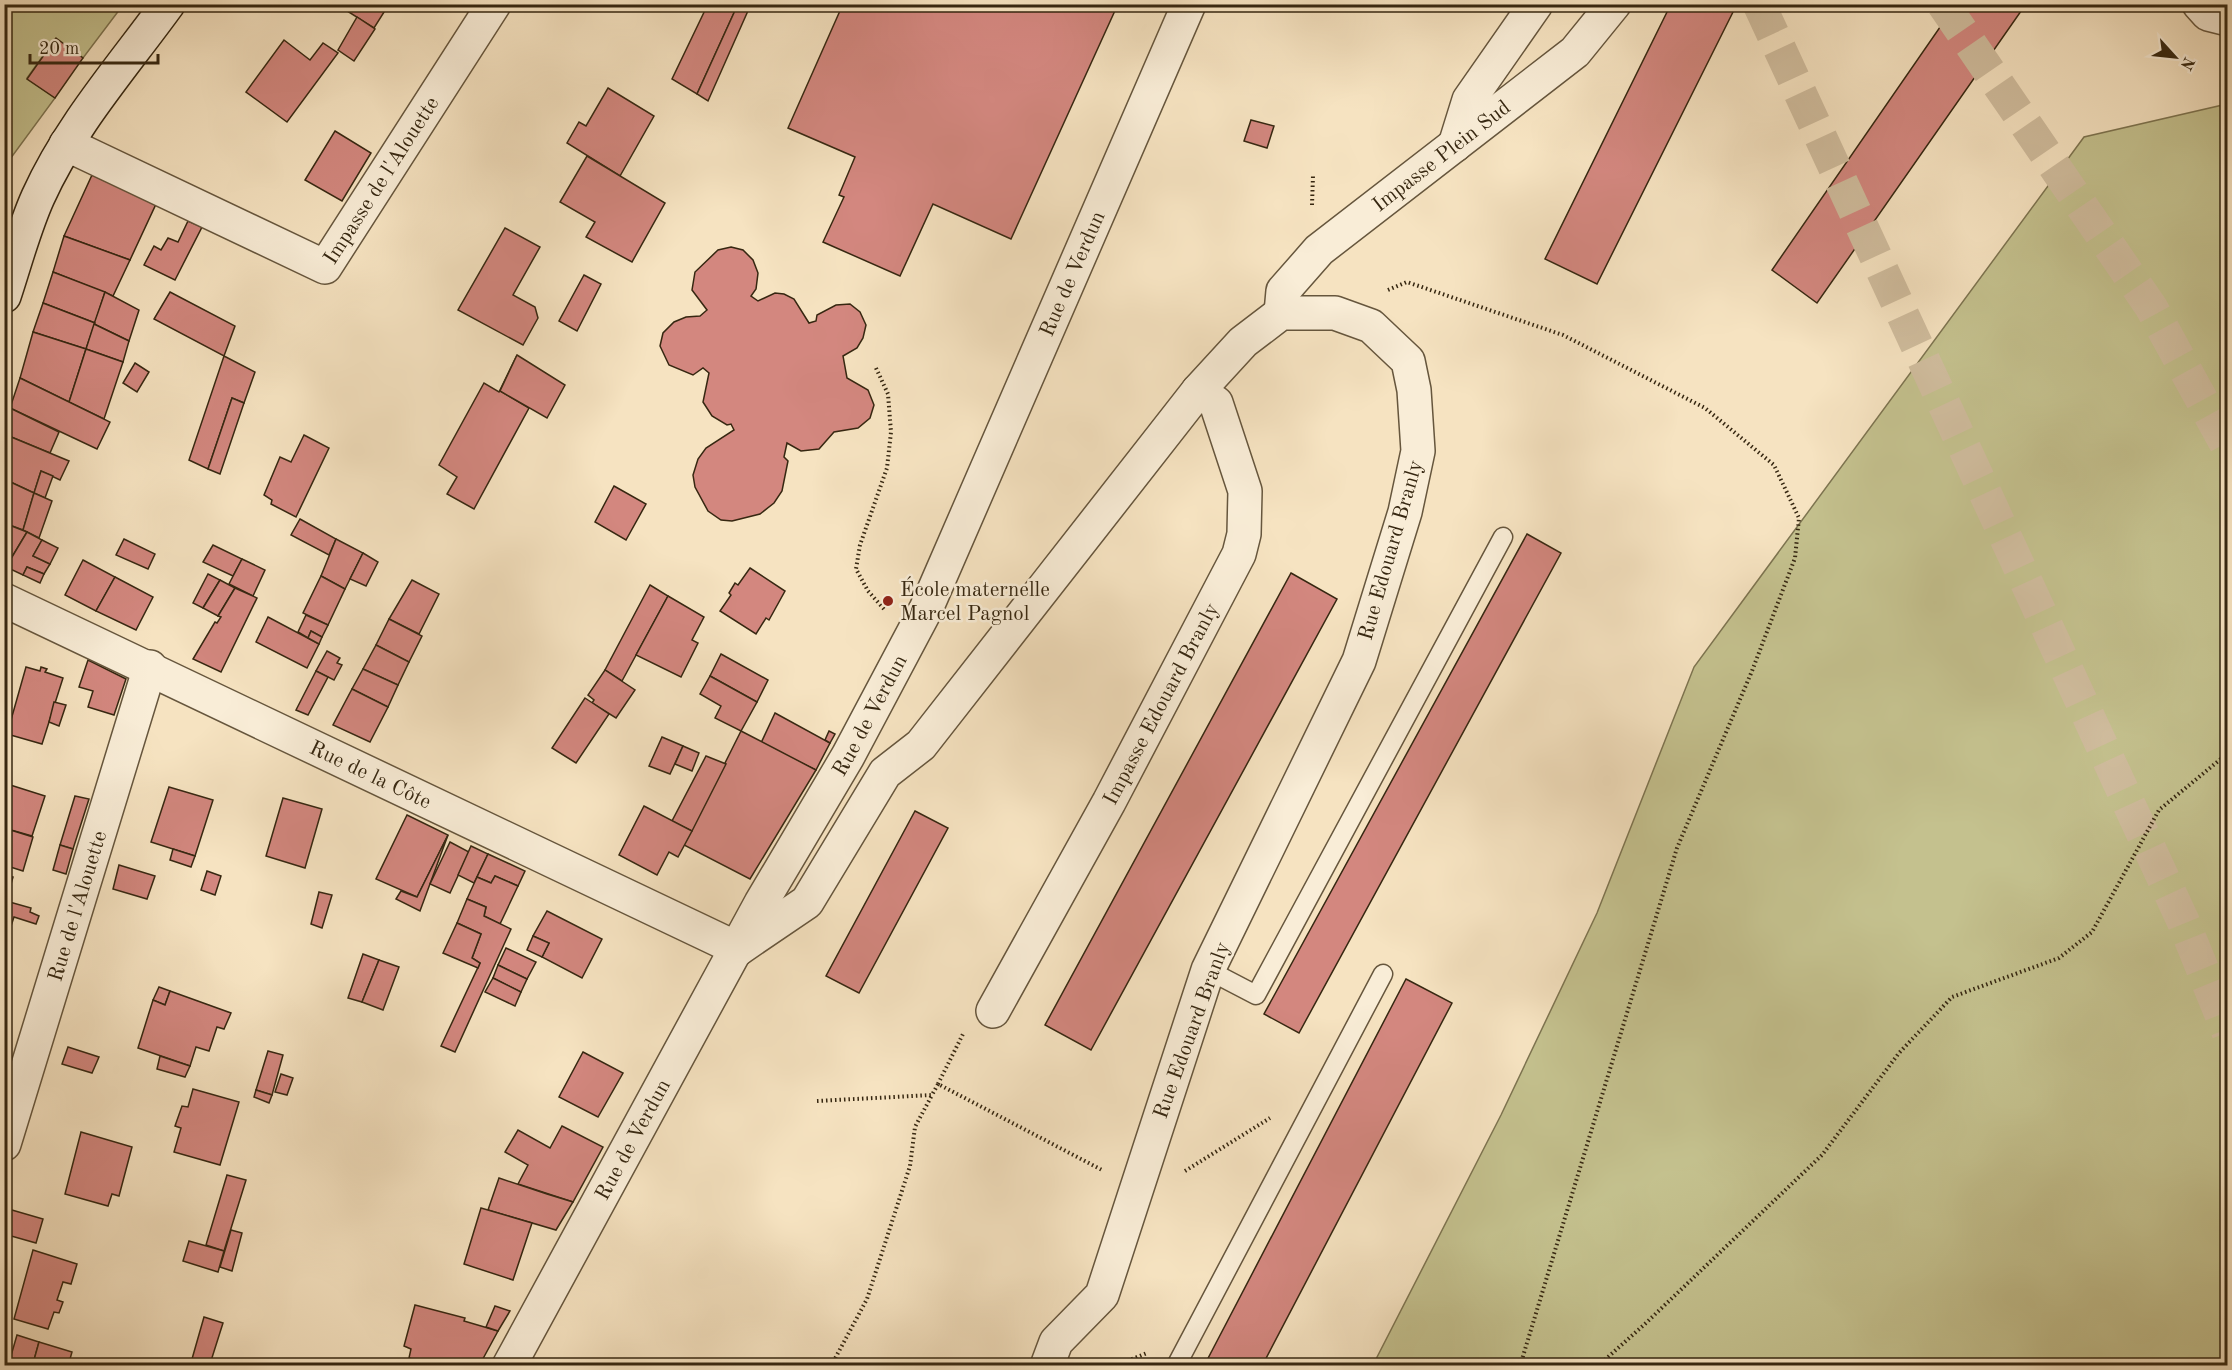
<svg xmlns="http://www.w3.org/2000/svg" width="2232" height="1370" font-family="'Old Standard TT',serif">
  <rect width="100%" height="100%" fill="#f6e3c1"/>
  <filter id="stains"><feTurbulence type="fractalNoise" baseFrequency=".00333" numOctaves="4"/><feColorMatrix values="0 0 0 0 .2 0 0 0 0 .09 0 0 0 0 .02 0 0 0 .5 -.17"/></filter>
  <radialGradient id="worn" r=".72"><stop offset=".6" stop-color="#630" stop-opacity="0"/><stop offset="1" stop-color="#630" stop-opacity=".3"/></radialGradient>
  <g fill="#c4c18e" stroke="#7d7450" stroke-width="1.5">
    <path d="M 5,5 L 123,5 L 83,58 L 55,39 L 27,78 L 55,98 L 5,166 Z"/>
    <path d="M 2227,104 L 2227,1365 L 1373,1365 L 1501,1115 L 1597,913 L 1694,667 L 2084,137 Z"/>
  </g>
  <g fill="#d3877f" stroke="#362711" stroke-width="1.5">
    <path d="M 336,4 L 379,4 L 386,9 L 374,28 Z"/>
    <path d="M 708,4 L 738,4 L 697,94 L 672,79 Z"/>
    <path d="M 738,4 L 751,4 L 708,101 L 697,94 Z"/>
    <path d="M 843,4 L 1118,4 L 1011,239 L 933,204 L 900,276 L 823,242 L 844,197 L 839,195 L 855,157 L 788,128 Z"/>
    <path d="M 1671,4 L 1737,4 L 1597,284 L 1545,259 Z"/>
    <path d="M 1956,4 L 2026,4 L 1817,303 L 1772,270 Z"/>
    <path d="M 357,17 L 375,29 L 354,61 L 338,50 Z"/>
    <path d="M 56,38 L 83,58 L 55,98 L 27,79 Z"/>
    <path d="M 284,40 L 310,60 L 323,43 L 338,53 L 287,122 L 246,92 Z"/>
    <path d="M 608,88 L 654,116 L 620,176 L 567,143 L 579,122 L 586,126 Z"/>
    <path d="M 1251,120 L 1274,126 L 1267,148 L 1244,141 Z"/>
    <path d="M 335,131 L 371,153 L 342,201 L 305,180 Z"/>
    <path d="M 587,156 L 665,203 L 632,262 L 586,237 L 595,222 L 560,202 Z"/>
    <path d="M 92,175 L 156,204 L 130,260 L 64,236 Z"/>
    <path d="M 188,221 L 202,227 L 175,280 L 144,265 L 154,246 L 161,250 L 168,238 L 178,242 Z"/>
    <path d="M 505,228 L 540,247 L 513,295 L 535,307 L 538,318 L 523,345 L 458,310 Z"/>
    <path d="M 64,236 L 130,260 L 113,296 L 53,272 Z"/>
    <path d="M 731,247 L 743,250 L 753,260 L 758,273 L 756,289 L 751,296 L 758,301 L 775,293 L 784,294 L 794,299 L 809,323 L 816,321 L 817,315 L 836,305 L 850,304 L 860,312 L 866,325 L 863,338 L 857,348 L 843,356 L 847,378 L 868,390 L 874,405 L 870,418 L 858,428 L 834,432 L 819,449 L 801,451 L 787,443 L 784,457 L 788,461 L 782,491 L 774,503 L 760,514 L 732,521 L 721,520 L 708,511 L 695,487 L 693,475 L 698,459 L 706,448 L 734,430 L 731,424 L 727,425 L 712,416 L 703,402 L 709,373 L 703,368 L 693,375 L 669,365 L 660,346 L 663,333 L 674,322 L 686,317 L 700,316 L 707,310 L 692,290 L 695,272 L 718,250 Z"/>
    <path d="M 53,272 L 105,292 L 95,323 L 43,303 Z"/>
    <path d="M 584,275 L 601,284 L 577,331 L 559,321 Z"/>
    <path d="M 105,292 L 139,310 L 129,341 L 94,324 Z"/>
    <path d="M 170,292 L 235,326 L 224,356 L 154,319 Z"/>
    <path d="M 43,303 L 95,323 L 86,349 L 33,332 Z"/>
    <path d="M 94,324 L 129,341 L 123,362 L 86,349 Z"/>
    <path d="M 33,332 L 86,349 L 69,402 L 20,378 Z"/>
    <path d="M 86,349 L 123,362 L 104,419 L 69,402 Z"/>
    <path d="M 517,355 L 500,391 L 529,408 L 474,509 L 447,494 L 457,477 L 439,465 L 484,383 L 499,392 Z"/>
    <path d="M 517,355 L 565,385 L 547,418 L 500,391 Z"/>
    <path d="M 224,356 L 255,372 L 244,403 L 232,398 L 208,469 L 189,460 Z"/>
    <path d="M 135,363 L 149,372 L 137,392 L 123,383 Z"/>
    <path d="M 20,378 L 110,422 L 97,449 L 10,408 Z"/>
    <path d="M 232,398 L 244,403 L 220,474 L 208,469 Z"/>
    <path d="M 10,408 L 59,432 L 50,453 L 4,434 Z"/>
    <path d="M 4,434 L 69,461 L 60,480 L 41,471 L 34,493 L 4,479 Z"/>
    <path d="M 304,435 L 329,448 L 296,517 L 271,504 L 272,500 L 264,495 L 280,457 L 291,462 Z"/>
    <path d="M 41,471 L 53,476 L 45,498 L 34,493 Z"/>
    <path d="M 4,479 L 34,493 L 23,530 L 4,523 Z"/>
    <path d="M 614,486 L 646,504 L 626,540 L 595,522 Z"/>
    <path d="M 34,493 L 52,501 L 39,538 L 23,530 Z"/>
    <path d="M 300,519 L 336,539 L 329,555 L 291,535 Z"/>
    <path d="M 4,523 L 27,532 L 6,567 L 4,567 Z"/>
    <path d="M 27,532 L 42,540 L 33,556 L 50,564 L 44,574 L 27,567 L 23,575 L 6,567 Z"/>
    <path d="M 1527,534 L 1561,553 L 1299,1033 L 1264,1014 Z"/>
    <path d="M 124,539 L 155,554 L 148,569 L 116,555 Z"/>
    <path d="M 336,539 L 363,553 L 345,589 L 321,576 Z"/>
    <path d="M 42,540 L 58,548 L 50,564 L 33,556 Z"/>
    <path d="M 213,545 L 242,559 L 233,576 L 203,562 Z"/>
    <path d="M 363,553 L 378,562 L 366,586 L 350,579 Z"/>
    <path d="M 242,559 L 265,570 L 253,596 L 229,584 Z"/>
    <path d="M 83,560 L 115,577 L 96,611 L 65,595 Z"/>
    <path d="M 27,567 L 44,574 L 40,583 L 23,575 Z"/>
    <path d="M 750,568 L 785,591 L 769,620 L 766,618 L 756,634 L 720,611 L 731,595 L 729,593 L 735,583 L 738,585 Z"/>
    <path d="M 1291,573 L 1337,599 L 1091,1050 L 1045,1025 Z"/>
    <path d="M 208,574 L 220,580 L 203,608 L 193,603 Z"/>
    <path d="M 321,576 L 345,589 L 328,625 L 303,613 Z"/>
    <path d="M 115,577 L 153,597 L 136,630 L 96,611 Z"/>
    <path d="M 220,580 L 235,588 L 218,616 L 203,608 Z"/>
    <path d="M 412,580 L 439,594 L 419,634 L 389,619 Z"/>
    <path d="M 650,585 L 668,596 L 622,681 L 605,670 Z"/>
    <path d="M 235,588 L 257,598 L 221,672 L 193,659 L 215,622 L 217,623 L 221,617 L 218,616 Z"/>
    <path d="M 668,596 L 704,617 L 692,640 L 698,643 L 681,677 L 636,655 Z"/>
    <path d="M 306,615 L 328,625 L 322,637 L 311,631 L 308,638 L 298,632 Z"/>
    <path d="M 268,617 L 319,644 L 307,668 L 256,642 Z"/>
    <path d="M 389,619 L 422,636 L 409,662 L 376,645 Z"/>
    <path d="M 311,631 L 322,637 L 319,644 L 308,638 Z"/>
    <path d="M 376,645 L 409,662 L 398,685 L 363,669 Z"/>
    <path d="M 327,651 L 340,658 L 337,663 L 342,665 L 334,680 L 316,671 Z"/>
    <path d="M 721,654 L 768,680 L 757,702 L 710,676 Z"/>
    <path d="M 88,660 L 126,679 L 114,715 L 88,707 L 93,691 L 79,687 Z"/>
    <path d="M 26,667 L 40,671 L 41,667 L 47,669 L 45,672 L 63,678 L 42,744 L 7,734 Z"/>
    <path d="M 363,669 L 398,685 L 388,707 L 352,689 Z"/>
    <path d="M 605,670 L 635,690 L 616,718 L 592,703 L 594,700 L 588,695 Z"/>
    <path d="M 316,671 L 328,677 L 308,715 L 296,710 Z"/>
    <path d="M 710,676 L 757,702 L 741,731 L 715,718 L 721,706 L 700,694 Z"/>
    <path d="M 352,689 L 388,707 L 370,742 L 333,725 Z"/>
    <path d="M 585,698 L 609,714 L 576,763 L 552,748 Z"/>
    <path d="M 54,702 L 66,705 L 59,726 L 49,722 Z"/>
    <path d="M 775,713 L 830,743 L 816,770 L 761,743 Z"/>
    <path d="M 741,731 L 816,770 L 750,879 L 684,845 Z"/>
    <path d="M 829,731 L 835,734 L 830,743 L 825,740 Z"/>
    <path d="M 662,737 L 683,746 L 670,774 L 649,766 Z"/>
    <path d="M 683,746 L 699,753 L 692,771 L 675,764 Z"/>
    <path d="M 706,756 L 726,764 L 692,831 L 672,821 Z"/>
    <path d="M 4,783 L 45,796 L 32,836 L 4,828 Z"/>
    <path d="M 169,787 L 213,800 L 195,856 L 151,842 Z"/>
    <path d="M 75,796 L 89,799 L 73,849 L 60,845 Z"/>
    <path d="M 283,798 L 322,809 L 305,868 L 266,856 Z"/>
    <path d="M 644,806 L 692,831 L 678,857 L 669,852 L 657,875 L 619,855 Z"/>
    <path d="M 915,811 L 948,828 L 859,993 L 826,976 Z"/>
    <path d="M 407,815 L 448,835 L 417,897 L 376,879 Z"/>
    <path d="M 4,828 L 33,837 L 23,871 L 4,865 Z"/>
    <path d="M 448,835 L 420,911 L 396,899 L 401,891 L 417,897 Z"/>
    <path d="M 450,842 L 469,852 L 450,893 L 430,884 Z"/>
    <path d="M 60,845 L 73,849 L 66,874 L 53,870 Z"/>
    <path d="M 471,846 L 488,854 L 474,883 L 458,875 Z"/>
    <path d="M 173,849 L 195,856 L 191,867 L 170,860 Z"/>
    <path d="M 488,854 L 525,871 L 518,886 L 495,876 L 491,883 L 477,877 Z"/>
    <path d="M 119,865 L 155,876 L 147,899 L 113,889 Z"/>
    <path d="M 207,871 L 221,876 L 215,895 L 201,890 Z"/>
    <path d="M 4,875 L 13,877 L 6,901 L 31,908 L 30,912 L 39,916 L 36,924 L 14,917 L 7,938 L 4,937 Z"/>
    <path d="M 495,876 L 518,886 L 500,924 L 484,916 L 486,907 L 467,899 L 477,877 L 491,883 Z"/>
    <path d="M 319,892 L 332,895 L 322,928 L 311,924 Z"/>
    <path d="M 467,899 L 486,907 L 484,916 L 511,929 L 455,1052 L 441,1046 L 480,963 L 472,958 L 481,934 L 457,923 Z"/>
    <path d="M 547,911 L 602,939 L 582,978 L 542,957 L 549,943 L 533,936 Z"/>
    <path d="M 457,923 L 481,934 L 472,958 L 480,963 L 478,968 L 443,953 Z"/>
    <path d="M 533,936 L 549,943 L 542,957 L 527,950 Z"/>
    <path d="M 506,948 L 536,962 L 527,979 L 498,965 Z"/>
    <path d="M 363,954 L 379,960 L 362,1002 L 348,998 Z"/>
    <path d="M 379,960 L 399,967 L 383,1010 L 362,1002 Z"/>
    <path d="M 498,965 L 527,979 L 521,992 L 493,978 Z"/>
    <path d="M 493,978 L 521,992 L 515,1006 L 485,992 Z"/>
    <path d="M 1406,979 L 1452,1003 L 1262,1366 L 1204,1366 Z"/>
    <path d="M 159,987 L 170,991 L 165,1005 L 153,1000 Z"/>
    <path d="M 170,991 L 231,1013 L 224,1029 L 217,1027 L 209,1051 L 196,1047 L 190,1066 L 138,1048 L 153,1000 L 165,1005 Z"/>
    <path d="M 4,1006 L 10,1008 L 4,1029 Z"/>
    <path d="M 68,1047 L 99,1057 L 92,1073 L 62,1064 Z"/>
    <path d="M 268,1051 L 283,1055 L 272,1095 L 256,1090 Z"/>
    <path d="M 583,1052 L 623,1073 L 598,1117 L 559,1097 Z"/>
    <path d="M 160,1056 L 190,1066 L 185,1077 L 157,1069 Z"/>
    <path d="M 281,1074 L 293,1078 L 287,1095 L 275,1092 Z"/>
    <path d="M 193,1089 L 239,1102 L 220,1165 L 174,1152 L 181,1128 L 175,1126 L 182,1106 L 188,1107 Z"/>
    <path d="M 256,1090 L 272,1095 L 269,1103 L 254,1097 Z"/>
    <path d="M 562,1126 L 603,1147 L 573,1202 L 518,1184 L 528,1165 L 505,1152 L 518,1130 L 550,1148 Z"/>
    <path d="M 81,1132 L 132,1147 L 119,1196 L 112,1194 L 108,1206 L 65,1194 Z"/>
    <path d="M 227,1175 L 246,1180 L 224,1251 L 206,1245 Z"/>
    <path d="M 499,1178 L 547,1194 L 573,1202 L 556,1230 L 488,1210 Z"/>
    <path d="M 5,1208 L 43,1219 L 36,1243 L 4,1234 Z"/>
    <path d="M 481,1208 L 532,1223 L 513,1280 L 464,1264 Z"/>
    <path d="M 231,1230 L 242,1233 L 232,1271 L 220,1267 Z"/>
    <path d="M 189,1241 L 224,1251 L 218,1272 L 183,1261 Z"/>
    <path d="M 33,1250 L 77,1264 L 71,1284 L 63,1282 L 57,1300 L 63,1302 L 59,1313 L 54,1312 L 48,1329 L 14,1319 Z"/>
    <path d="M 415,1305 L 465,1318 L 464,1321 L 498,1331 L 479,1366 L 436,1366 L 409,1358 L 411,1349 L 404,1346 Z"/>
    <path d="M 495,1306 L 510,1311 L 498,1331 L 486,1327 Z"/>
    <path d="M 204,1317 L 223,1323 L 210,1364 L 190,1366 Z"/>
    <path d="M 17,1335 L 39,1342 L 34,1360 L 51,1366 L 8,1366 Z"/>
    <path d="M 39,1342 L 72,1352 L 68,1366 L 51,1366 L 34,1360 Z"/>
  </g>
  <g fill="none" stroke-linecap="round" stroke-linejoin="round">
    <g stroke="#d0bd9e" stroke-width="33" stroke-dasharray="33 16" stroke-linecap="butt">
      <path d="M 1759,4 L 2183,921 L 2228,1032"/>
      <path d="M 1943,4 L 2151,307 L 2228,448"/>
    </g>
    <defs>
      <g id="lane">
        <path d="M 1208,970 L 1256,995 L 1503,537"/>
        <path d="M 1176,1366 L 1383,974"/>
      </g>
      <g id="street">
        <path d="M 2199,4 L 2208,14 L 2228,19"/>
        <path id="s1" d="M 66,144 L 325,267 L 494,4"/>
        <path d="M 1455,145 L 1469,100 L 1536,4"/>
        <path id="s2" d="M 1281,313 L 1283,291 L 1319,250 L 1575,52 L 1614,4"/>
        <path id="s3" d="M 4,600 L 738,949"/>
        <path d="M 738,949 L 807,902 L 885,773 L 921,745 L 1198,391 L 1243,342 L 1281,313 L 1335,313 L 1371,326 L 1408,361 L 1414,390 L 1418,451 L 1405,512 L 1359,661 L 1208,970 L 1102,1295 L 1056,1342 L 1047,1366"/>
        <path id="s4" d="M 993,1011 L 1109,802 L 1239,554 L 1244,534 L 1245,491 L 1216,403 L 1198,391"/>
        <path id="s5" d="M 4,1144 L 150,667"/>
        <path id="s6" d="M 509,1366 L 761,903 L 848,756 L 926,609 L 1189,4"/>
      </g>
      <path id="secondary" d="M 4,296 C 15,263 24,228 38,197 C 70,126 123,66 168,4"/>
    </defs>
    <use href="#lane" stroke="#66563d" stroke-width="21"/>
    <use href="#street" stroke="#66563d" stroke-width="36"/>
    <use href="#secondary" stroke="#362711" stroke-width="36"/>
    <g stroke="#362711" stroke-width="4" stroke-dasharray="1.5 3" stroke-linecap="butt">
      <path d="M 1312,205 L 1313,176"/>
      <path d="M 1388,290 L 1407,282 L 1563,335 L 1705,408 L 1774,465 L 1799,518 L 1795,558 L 1752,671 L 1677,848 L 1520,1366"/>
      <path d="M 876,368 L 888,394 L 891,432 L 887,468 L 860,545 L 856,569 L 868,591 L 884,609"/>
      <path d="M 938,1084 L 963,1034"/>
      <path d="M 817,1101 L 932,1095 L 938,1084 L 1102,1170"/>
      <path d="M 1185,1171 L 1270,1118"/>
      <path d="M 831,1366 L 867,1299 L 910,1166 L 915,1127 L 932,1095"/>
      <path d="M 1115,1366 L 1147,1353"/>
      <path d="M 1598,1366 L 1647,1322 L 1822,1155 L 1899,1053 L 1952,997 L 2059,958 L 2092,932 L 2159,810 L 2228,753"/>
    </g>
    <use href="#lane" stroke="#f9edd7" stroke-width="18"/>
    <use href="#street" stroke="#f9edd7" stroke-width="33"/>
    <use href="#secondary" stroke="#f9edd7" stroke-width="33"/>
  </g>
  <circle fill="#8f2418" stroke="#f9edd7" stroke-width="2" cx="888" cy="601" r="6"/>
  <g text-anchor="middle" stroke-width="5" stroke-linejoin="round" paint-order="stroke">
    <g font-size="21" fill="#362711" stroke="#f9edd7">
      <text dy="7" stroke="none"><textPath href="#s2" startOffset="231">Impasse Plein Sud</textPath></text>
      <text dy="7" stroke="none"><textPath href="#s1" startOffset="390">Impasse de l'Alouette</textPath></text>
      <text dy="7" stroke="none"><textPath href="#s6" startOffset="1230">Rue de Verdun</textPath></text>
      <text transform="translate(1390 550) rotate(-74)" y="7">Rue Edouard Branly</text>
      <text dy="7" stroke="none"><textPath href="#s4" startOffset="350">Impasse Edouard Branly</textPath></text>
      <text dy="7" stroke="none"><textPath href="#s6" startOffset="744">Rue de Verdun</textPath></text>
      <text dy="7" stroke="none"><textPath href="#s3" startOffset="406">Rue de la Côte</textPath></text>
      <text dy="7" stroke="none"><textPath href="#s5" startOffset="249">Rue de l'Alouette</textPath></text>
      <text transform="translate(1191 1030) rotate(-70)" y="7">Rue Edouard Branly</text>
      <text dy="7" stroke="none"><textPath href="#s6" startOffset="258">Rue de Verdun</textPath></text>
    </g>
    <g font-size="21" fill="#362711" stroke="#f9edd7" text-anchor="start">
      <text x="900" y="596">École maternelle<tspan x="900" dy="24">Marcel Pagnol</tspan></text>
    </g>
  </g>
  <rect width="2232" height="1370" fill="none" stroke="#f6e3c1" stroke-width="24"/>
  <rect x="6" y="6" width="2220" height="1358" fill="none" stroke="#362711" stroke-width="3"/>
  <rect x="12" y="12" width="2208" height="1346" fill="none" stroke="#362711" stroke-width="1.5"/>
  <g transform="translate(2175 57) rotate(117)" stroke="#f9edd7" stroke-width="4.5" paint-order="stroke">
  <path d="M0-4.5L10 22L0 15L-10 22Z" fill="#362711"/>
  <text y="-9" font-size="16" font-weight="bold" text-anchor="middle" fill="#362711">N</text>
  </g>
  <path d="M30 54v9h128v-9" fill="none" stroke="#362711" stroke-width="3"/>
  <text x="39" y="54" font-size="18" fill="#362711" stroke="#f9edd7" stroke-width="4.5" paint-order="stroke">20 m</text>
  <rect width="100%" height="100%" filter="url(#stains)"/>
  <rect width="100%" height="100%" fill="url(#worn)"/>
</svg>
